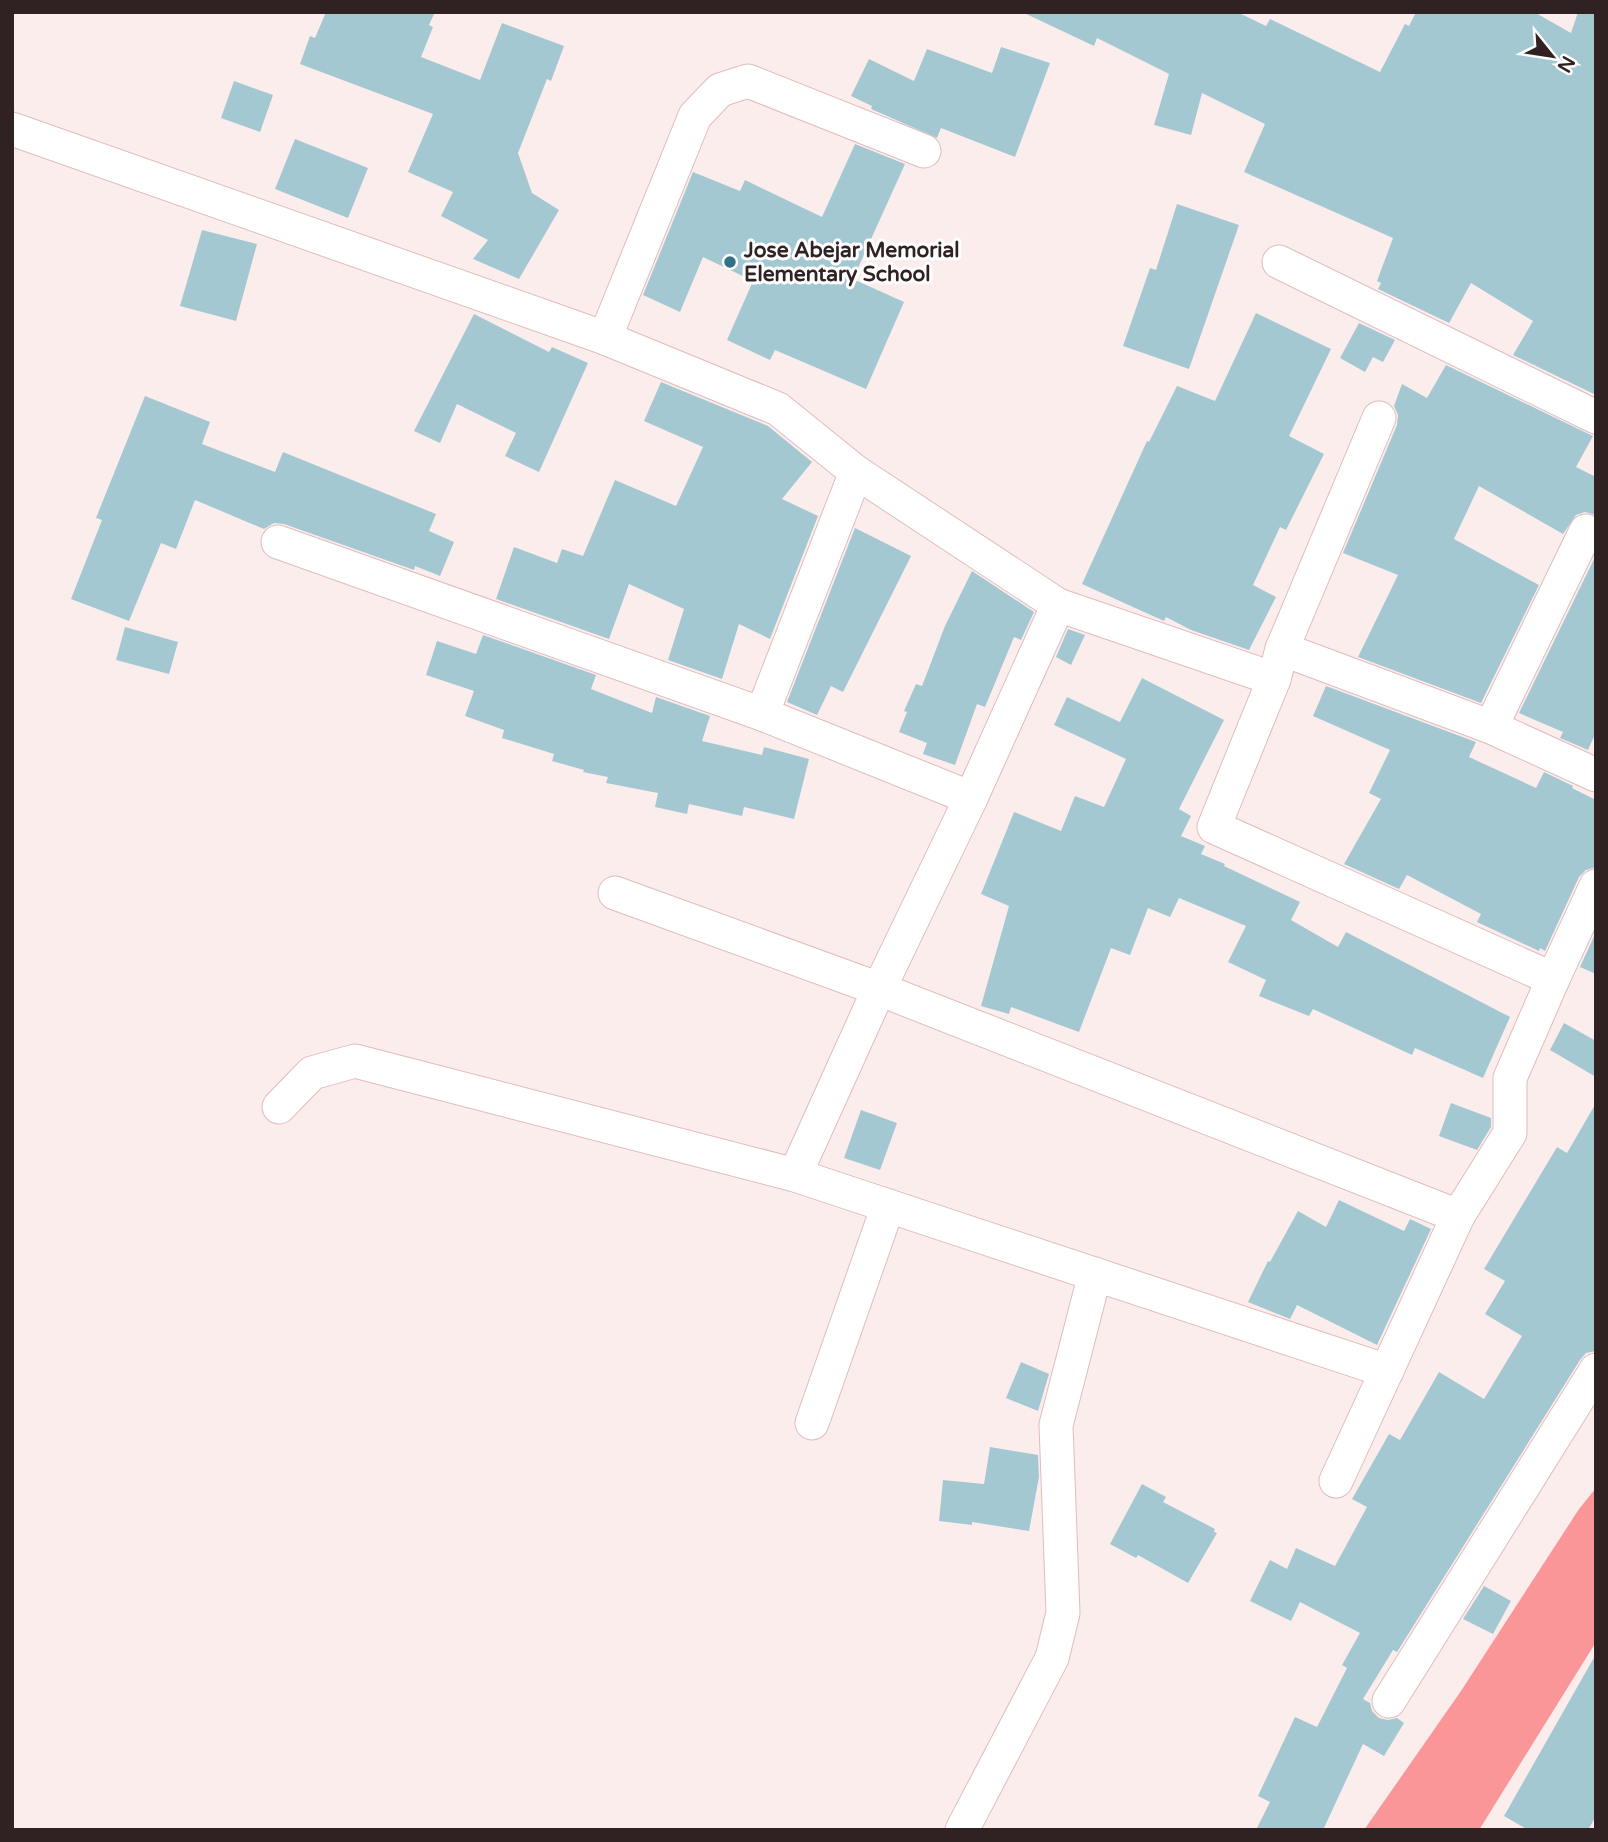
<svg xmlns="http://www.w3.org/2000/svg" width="1608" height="1842" font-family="'Varela Round',sans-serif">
  <rect width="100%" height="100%" fill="#fceded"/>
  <path fill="#fa9598" d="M 1596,1488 L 1596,1642 L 1479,1830 L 1364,1830 L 1461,1691 L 1579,1509 Z"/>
  <g fill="#a4c8d2">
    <path d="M 326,12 L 435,12 L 429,25 L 433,27 L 421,57 L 480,80 L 502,23 L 564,46 L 551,81 L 547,79 L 518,153 L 532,193 L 559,210 L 519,279 L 473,259 L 488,240 L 441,216 L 453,192 L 408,172 L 433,114 L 300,64 L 310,36 L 315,38 Z"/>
    <path d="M 1022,12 L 1237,12 L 1266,26 L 1270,19 L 1380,72 L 1405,24 L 1409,26 L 1416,12 L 1534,12 L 1571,33 L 1578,12 L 1596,12 L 1596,395 L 1513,355 L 1533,321 L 1471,283 L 1449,323 L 1378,289 L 1381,283 L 1377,281 L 1393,238 L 1244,172 L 1265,124 L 1202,93 L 1191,135 L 1154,125 L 1169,74 L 1097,38 L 1094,46 Z"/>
    <path d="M 1001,47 L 1050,63 L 1015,157 L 941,128 L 937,138 L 871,109 L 872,106 L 851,96 L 869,59 L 914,81 L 927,49 L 992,73 Z"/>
    <path d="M 234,81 L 273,95 L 260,132 L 221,118 Z"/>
    <path d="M 295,139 L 368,168 L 348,218 L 275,189 Z"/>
    <path d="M 855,144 L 905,164 L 853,279 L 904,302 L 866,389 L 775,350 L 770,360 L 727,340 L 753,281 L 703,257 L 680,312 L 643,295 L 693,172 L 740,191 L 745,180 L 822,217 Z"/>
    <path d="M 1177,204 L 1239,225 L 1189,369 L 1123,346 L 1150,268 L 1156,270 Z"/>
    <path d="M 202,230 L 257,244 L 236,321 L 180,306 Z"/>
    <path d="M 1256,313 L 1331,349 L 1289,436 L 1324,454 L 1286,530 L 1280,527 L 1253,585 L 1276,597 L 1249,650 L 1191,630 L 1166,617 L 1164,621 L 1082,584 L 1147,441 L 1149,442 L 1177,386 L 1215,401 Z"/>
    <path d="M 474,314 L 549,352 L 552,347 L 588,363 L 539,472 L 505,456 L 516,433 L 457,404 L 440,443 L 414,431 Z"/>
    <path d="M 1359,323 L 1395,340 L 1383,362 L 1373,357 L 1365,372 L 1340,358 Z"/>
    <path d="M 1446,365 L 1593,436 L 1576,467 L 1596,477 L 1596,515 L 1585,512 L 1576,515 L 1563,534 L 1479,486 L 1454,539 L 1539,585 L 1481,703 L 1358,657 L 1398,575 L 1343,553 L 1397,425 L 1398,415 L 1394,406 L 1402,384 L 1427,398 Z"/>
    <path d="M 661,382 L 768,426 L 812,462 L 782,499 L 818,516 L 770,639 L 739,624 L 722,679 L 668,660 L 684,609 L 629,584 L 609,639 L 496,599 L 514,547 L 557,563 L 562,549 L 583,556 L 615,480 L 676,506 L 703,447 L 644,421 Z"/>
    <path d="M 145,396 L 210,422 L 202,444 L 275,472 L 283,452 L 436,514 L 429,531 L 454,542 L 440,576 L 415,566 L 414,570 L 284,524 L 274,523 L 264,529 L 195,500 L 176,549 L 161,543 L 129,621 L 71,599 L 102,520 L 96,518 Z"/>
    <path d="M 855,528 L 911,556 L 843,692 L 831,686 L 817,715 L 787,702 Z"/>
    <path d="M 1596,555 L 1596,732 L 1588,750 L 1560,738 L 1563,732 L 1519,713 Z"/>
    <path d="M 972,571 L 1034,612 L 1021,640 L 1014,637 L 985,707 L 977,704 L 955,765 L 923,754 L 927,743 L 899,732 L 907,712 L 904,711 L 916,684 L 922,686 L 945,626 Z"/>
    <path d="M 125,627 L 178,642 L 169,674 L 116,660 Z"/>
    <path d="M 1068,629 L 1085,635 L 1071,665 L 1056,657 Z"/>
    <path d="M 483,635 L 596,675 L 591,689 L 652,713 L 656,697 L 710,716 L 702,741 L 762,755 L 764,747 L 809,759 L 794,819 L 744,807 L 742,816 L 689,804 L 687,814 L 655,807 L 658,793 L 606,783 L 608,777 L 583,772 L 584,770 L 552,761 L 554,754 L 502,738 L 504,730 L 465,716 L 474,691 L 426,675 L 437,641 L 476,654 Z"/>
    <path d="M 1142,678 L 1224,720 L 1179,809 L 1191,816 L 1181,836 L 1205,846 L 1201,854 L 1225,864 L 1224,866 L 1300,902 L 1291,920 L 1338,947 L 1346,932 L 1510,1017 L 1483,1078 L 1415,1048 L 1412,1055 L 1313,1009 L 1309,1016 L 1259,996 L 1266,980 L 1228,962 L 1246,926 L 1179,898 L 1170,917 L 1148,908 L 1130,955 L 1111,948 L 1079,1032 L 1011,1007 L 1009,1014 L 981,1006 L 1009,906 L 981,894 L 1014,812 L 1061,831 L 1075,796 L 1104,807 L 1126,759 L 1054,725 L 1067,697 L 1120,722 Z"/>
    <path d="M 1326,686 L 1476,742 L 1469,757 L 1536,788 L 1544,772 L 1573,786 L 1572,788 L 1596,800 L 1596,867 L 1586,870 L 1579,877 L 1545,951 L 1540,948 L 1539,951 L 1477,922 L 1481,914 L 1407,875 L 1399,889 L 1344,864 L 1381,799 L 1369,793 L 1390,750 L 1313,716 Z"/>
    <path d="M 1596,932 L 1596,974 L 1580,967 Z"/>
    <path d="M 1564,1023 L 1596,1041 L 1596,1077 L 1550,1050 Z"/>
    <path d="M 1451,1103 L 1491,1118 L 1491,1127 L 1477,1150 L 1439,1136 Z"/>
    <path d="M 1596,1103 L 1596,1351 L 1586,1353 L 1580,1360 L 1397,1652 L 1393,1650 L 1363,1699 L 1370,1703 L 1372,1711 L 1379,1718 L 1388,1720 L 1397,1718 L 1404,1723 L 1384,1756 L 1363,1744 L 1323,1830 L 1256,1830 L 1270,1802 L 1258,1796 L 1295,1717 L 1317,1727 L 1347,1668 L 1342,1665 L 1360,1633 L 1300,1602 L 1291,1621 L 1250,1601 L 1270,1560 L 1287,1569 L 1296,1548 L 1335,1566 L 1367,1507 L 1352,1499 L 1389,1434 L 1400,1440 L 1439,1372 L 1484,1399 L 1522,1336 L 1485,1314 L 1505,1281 L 1484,1269 L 1557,1147 L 1567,1153 Z"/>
    <path d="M 861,1110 L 897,1123 L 880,1170 L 844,1158 Z"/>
    <path d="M 1339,1200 L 1404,1231 L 1410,1219 L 1431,1229 L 1377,1345 L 1297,1305 L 1290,1319 L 1248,1302 L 1268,1261 L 1270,1262 L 1298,1211 L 1326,1227 Z"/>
    <path d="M 1021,1362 L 1049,1374 L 1038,1411 L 1006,1398 Z"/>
    <path d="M 990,1447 L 1038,1455 L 1039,1477 L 1029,1531 L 972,1522 L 972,1525 L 939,1521 L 943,1480 L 984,1484 Z"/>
    <path d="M 1142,1484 L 1166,1497 L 1163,1502 L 1215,1529 L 1214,1532 L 1217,1533 L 1188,1583 L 1138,1555 L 1136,1558 L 1110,1544 Z"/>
    <path d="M 1484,1586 L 1511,1601 L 1493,1634 L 1463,1619 Z"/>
    <path d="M 1596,1654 L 1596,1816 L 1588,1830 L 1528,1830 L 1504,1816 Z"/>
  </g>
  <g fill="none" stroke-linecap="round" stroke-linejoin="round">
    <defs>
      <g id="minor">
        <path d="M 12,129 L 605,338 L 778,409 L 856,472 L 1058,605 L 1274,679"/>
        <path d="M 1279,262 L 1596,417"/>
        <path d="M 605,338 L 695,116 L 720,90 L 748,81 L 924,151"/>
        <path d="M 1379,418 L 1282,649 L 1274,679 L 1214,827 L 1553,979 L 1596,886"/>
        <path d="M 278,542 L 762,714 L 971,798 L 1058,605"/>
        <path d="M 1282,649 L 1491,727 L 1596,775"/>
        <path d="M 762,714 L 856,472"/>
        <path d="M 1491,727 L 1586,531"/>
        <path d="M 971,798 L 879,989 L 1458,1216 L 1336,1481"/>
        <path d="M 615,893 L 879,989 L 795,1175"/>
        <path d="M 279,1107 L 312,1073 L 355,1061 L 795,1175 L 1387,1371"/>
        <path d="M 1458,1216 L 1510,1133 L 1510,1078 L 1553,979"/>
        <path d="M 812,1423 L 888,1206"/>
        <path d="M 1389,1701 L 1596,1370"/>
        <path d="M 962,1830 L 1052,1658 L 1063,1613 L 1056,1425 L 1095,1274"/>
      </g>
    </defs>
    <use href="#minor" stroke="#e0bcbb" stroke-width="35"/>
    <use href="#minor" stroke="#fff" stroke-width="33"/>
  </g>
  <circle fill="#307384" stroke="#fefefe" stroke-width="2.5" cx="730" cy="262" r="7"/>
  <g text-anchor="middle" stroke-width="6" stroke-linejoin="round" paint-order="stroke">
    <g font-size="21" font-weight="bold" fill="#302222" stroke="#fefefe" text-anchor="start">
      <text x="744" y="257">Jose Abejar Memorial<tspan x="744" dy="24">Elementary School</tspan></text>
    </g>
  </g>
  <rect width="1608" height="1842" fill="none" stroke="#302222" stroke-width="28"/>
  <g transform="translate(1552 56) rotate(120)" stroke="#fefefe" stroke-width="5" paint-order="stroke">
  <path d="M0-5L12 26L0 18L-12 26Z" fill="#302222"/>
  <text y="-10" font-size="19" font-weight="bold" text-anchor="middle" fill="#302222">N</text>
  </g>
</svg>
